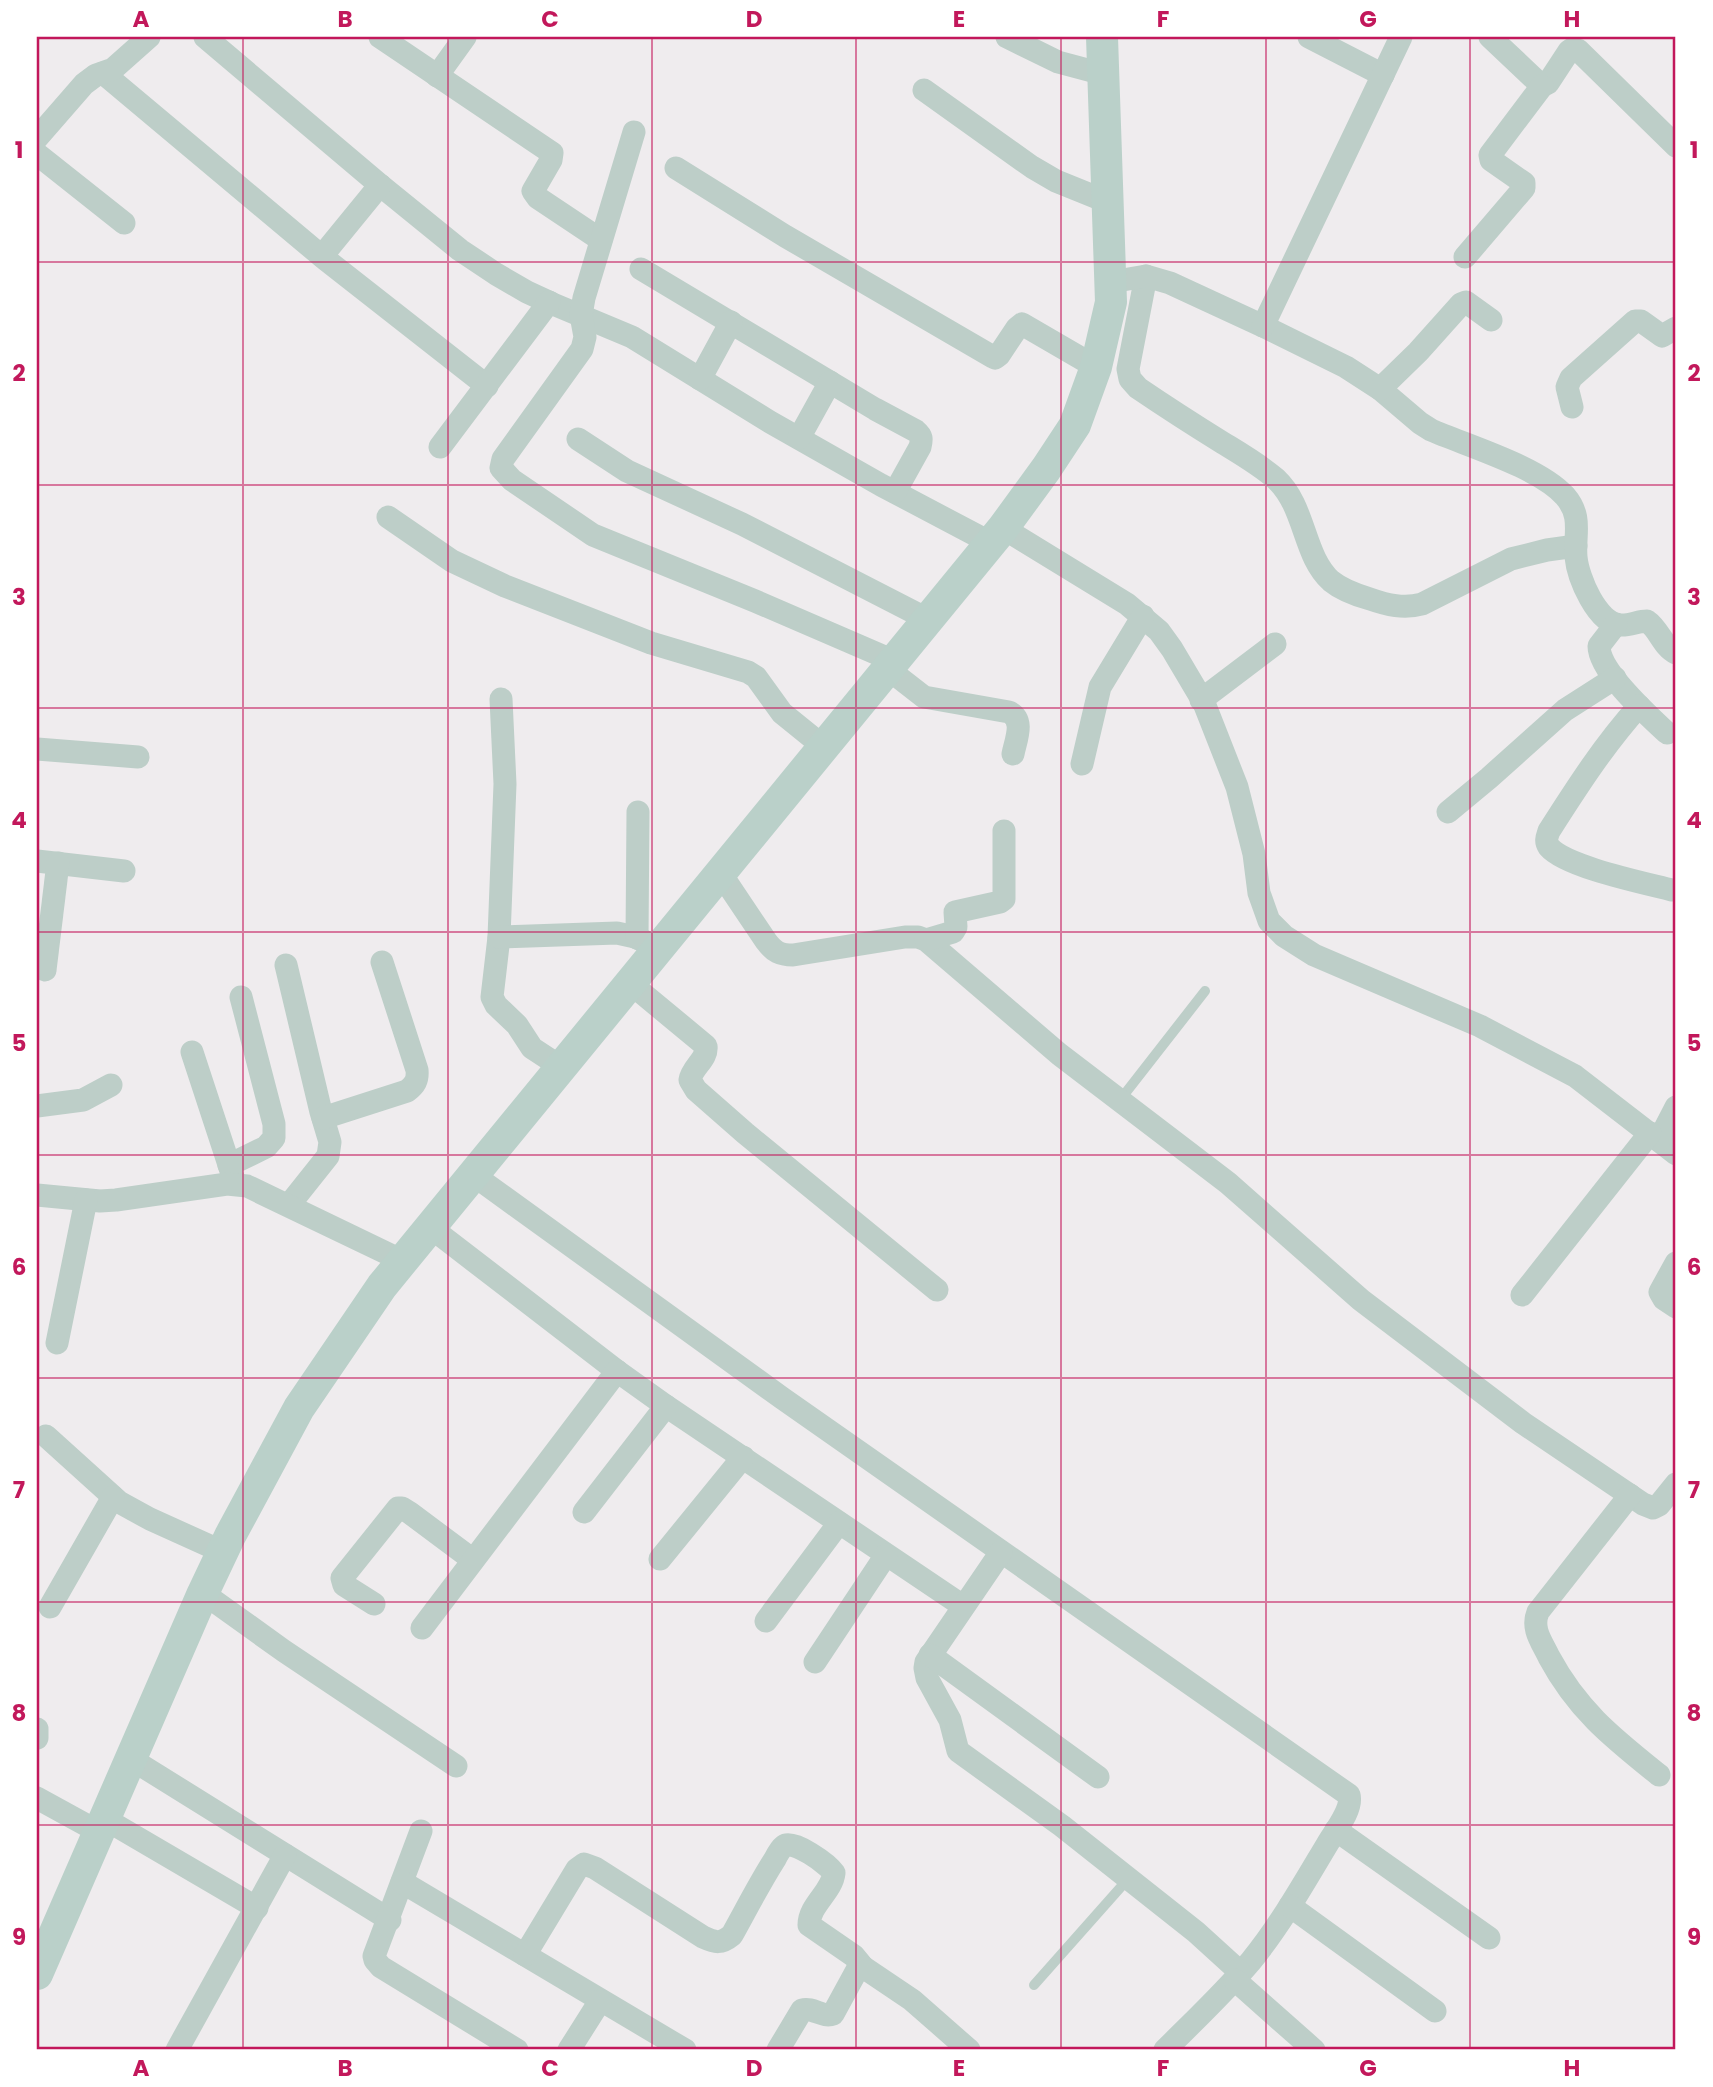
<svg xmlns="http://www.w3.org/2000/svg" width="1713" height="2087" font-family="Poppins,sans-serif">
  <rect width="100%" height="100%" fill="#efecee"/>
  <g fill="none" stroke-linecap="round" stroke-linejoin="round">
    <g stroke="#bdcec8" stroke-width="10">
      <path d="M 1120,1100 L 1205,991"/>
      <path d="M 1034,1985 L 1128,1879"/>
    </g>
    <g stroke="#bdcec8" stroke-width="23">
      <path d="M 205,37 L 380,185 L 460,250 L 496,274 L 527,292 L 553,304 L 632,337 L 770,422 L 881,485 L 991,543"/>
      <path d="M 380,37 L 552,153 L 551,160 L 533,191 L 538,198 L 601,240"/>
      <path d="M 1007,37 L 1058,62 L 1103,74"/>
      <path d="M 1309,37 L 1383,75"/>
      <path d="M 1490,37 L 1542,86 L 1548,83 L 1569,51 L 1572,49 L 1578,50 L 1676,146"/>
      <path d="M 103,73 L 325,259 L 487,386"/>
      <path d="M 437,76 L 465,37"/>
      <path d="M 924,90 L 1032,167 L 1056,181 L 1108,202"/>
      <path d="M 634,132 L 584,298 L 581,315 L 585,337 L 582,349 L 503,459 L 501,468 L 512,480 L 593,535 L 755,601 L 894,661"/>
      <path d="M 37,138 L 84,84 L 96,75 L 113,69 L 149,37"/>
      <path d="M 37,154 L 124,223"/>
      <path d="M 676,168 L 785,236 L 993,357 L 995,358 L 999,355 L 1017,328 L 1022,324 L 1096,367"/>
      <path d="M 322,256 L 380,185"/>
      <path d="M 1465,257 L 1524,188 L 1524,183 L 1491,160 L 1490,155 L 1542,86"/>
      <path d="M 641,269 L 875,409 L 916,431 C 922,436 922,439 920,447 L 895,492"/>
      <path d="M 1146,276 L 1128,369 L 1130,379 L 1138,388 C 1166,407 1194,425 1223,443 C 1241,454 1260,465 1276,479 C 1306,507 1303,556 1331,581 C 1342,590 1356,595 1370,599 C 1387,605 1404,609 1422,604 L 1511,559 L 1547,550 L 1576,546"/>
      <path d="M 1111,282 L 1146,276 L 1170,283 L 1263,326 L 1346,367 L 1380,389 L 1420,423 L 1431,430 C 1468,446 1539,467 1565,496 C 1583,517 1574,534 1576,557 C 1578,578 1597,623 1620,625 C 1629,626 1638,621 1647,621 C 1659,629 1663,647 1676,653"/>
      <path d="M 1263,326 L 1401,37"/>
      <path d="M 700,379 L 731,322"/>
      <path d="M 1380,389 L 1418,352 L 1461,304 L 1466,302 L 1491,320"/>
      <path d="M 1572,407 L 1567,387 L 1571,378 L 1635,321 L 1641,321 L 1662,336 L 1676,328"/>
      <path d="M 799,438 L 830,382"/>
      <path d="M 578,439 L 627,471 L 742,524 L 927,619"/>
      <path d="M 440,447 L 549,302"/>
      <path d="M 388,517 L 452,561 L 505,586 L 651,643 L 748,672 L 756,677 L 782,713 L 824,747"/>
      <path d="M 1003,528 L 1127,604 L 1159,631 L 1172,649 L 1204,703 L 1237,787 L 1254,854 L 1259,893 L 1269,921 L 1284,936 L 1314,955 L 1480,1026 L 1575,1076 L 1676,1154"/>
      <path d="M 1616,624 L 1599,646 C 1599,672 1649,716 1667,733"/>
      <path d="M 888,669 L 924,697 L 1009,712 C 1025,720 1016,739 1013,754"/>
      <path d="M 501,699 L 505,784 L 499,937 L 492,997 L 496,1005 L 517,1025 L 532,1048 L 561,1067"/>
      <path d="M 1201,700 L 1275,644"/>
      <path d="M 1639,706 C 1604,745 1577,787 1549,831 C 1547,837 1545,841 1549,847 C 1566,867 1645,883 1672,890"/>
      <path d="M 37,749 L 138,757"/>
      <path d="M 1082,764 L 1100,687 L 1143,616"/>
      <path d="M 1448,812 L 1489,778 L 1565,710 L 1615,678"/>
      <path d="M 37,861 L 124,871"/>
      <path d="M 721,874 L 766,941 C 774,952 780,955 793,955 L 905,937 L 918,937 L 926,940 L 1059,1054 L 1228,1183 L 1361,1300 L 1523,1423 L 1643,1504 L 1653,1508 L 1659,1505 L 1676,1484"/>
      <path d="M 499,937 L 617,933 L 635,937 L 659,948"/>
      <path d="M 637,938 L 638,812"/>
      <path d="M 926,940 L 953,932 L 956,927 L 955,912 L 1000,902 L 1004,899 L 1004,831"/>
      <path d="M 286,965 L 321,1112 L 330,1142 L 328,1156 L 289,1205"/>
      <path d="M 45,970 L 58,863"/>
      <path d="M 630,983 L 706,1046 C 708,1059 692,1067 690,1080 L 696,1090 L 745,1133 L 937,1290"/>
      <path d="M 192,1052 L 233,1177"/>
      <path d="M 37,1106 L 83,1100 L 111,1085"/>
      <path d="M 323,1118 L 407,1091 C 415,1085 418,1080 417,1070 L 382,962"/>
      <path d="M 1659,1140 L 1676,1107"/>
      <path d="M 229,1165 L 266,1147 L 274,1138 L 274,1124 L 241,997"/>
      <path d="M 472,1174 L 782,1398 L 1349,1795 C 1353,1809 1335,1831 1328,1843 C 1304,1883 1281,1924 1251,1961 C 1224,1993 1194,2021 1165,2050"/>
      <path d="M 37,1195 L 100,1201 L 116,1200 L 227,1184 L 247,1186 L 403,1261"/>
      <path d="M 430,1227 L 617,1371 L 666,1406 L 963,1606"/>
      <path d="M 1676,1263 L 1660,1292 L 1664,1299 L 1676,1307"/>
      <path d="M 1522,1295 L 1650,1133"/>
      <path d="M 57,1343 L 86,1200"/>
      <path d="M 46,1436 L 119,1502 L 150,1519 L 223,1552"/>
      <path d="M 1630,1495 L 1538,1612 C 1531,1629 1542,1642 1549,1657 C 1578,1711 1613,1738 1659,1775"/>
      <path d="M 584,1512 L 666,1406"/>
      <path d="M 1001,1552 L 926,1662 L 925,1668 L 927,1678 L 950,1720 L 958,1751 L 1062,1826 L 1196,1932 L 1240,1972"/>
      <path d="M 660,1559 L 743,1457"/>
      <path d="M 203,1593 L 284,1651 L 456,1766"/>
      <path d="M 374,1604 L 344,1585 L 342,1578 L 398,1508 L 402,1508 L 410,1513 L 473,1560"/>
      <path d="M 50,1607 L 113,1497"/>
      <path d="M 766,1621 L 839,1523"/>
      <path d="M 422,1628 L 617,1371"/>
      <path d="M 930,1655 L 1098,1777"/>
      <path d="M 815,1662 L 886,1555"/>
      <path d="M 37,1729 L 37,1738"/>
      <path d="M 131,1759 L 390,1920"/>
      <path d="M 37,1798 L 99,1832"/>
      <path d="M 105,1819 L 257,1908"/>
      <path d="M 1336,1830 L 1489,1938"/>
      <path d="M 421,1831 L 374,1956 L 375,1960 L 381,1967 L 517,2050"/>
      <path d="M 402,1882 L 685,2050"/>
      <path d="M 1290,1906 L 1435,2011"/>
      <path d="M 525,1955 L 577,1869 L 584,1864 L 595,1868 L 703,1937 C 716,1943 721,1944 732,1935 C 746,1910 759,1884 775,1859 C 777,1855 780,1849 784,1846 C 793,1839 828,1864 834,1873 C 832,1892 809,1905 809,1925 L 854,1956 L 863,1967"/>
      <path d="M 1235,1980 L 1314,2050"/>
      <path d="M 177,2050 L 285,1855"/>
      <path d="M 569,2050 L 600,2001"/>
      <path d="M 778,2050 L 802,2010 C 813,2007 823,2018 833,2014 L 857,1970 L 863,1967 L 912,2000 L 969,2050"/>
    </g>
    <path stroke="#bad0c9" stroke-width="32" d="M 37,1974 L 203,1593 L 230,1536 L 299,1408 L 382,1286 L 1003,528 L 1046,469 L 1075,425 L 1096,367 L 1111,302 L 1102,37"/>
  </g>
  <path fill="none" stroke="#c2185b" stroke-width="2" stroke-opacity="0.55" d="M 243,37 L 243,2050M 448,37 L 448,2050M 652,37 L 652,2050M 856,37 L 856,2050M 1061,37 L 1061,2050M 1266,37 L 1266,2050M 1470,37 L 1470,2050M 37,262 L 1676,262M 37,485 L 1676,485M 37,708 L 1676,708M 37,932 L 1676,932M 37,1155 L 1676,1155M 37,1378 L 1676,1378M 37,1602 L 1676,1602M 37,1825 L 1676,1825"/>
  <rect width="1713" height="2087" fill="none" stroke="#ffffff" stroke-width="77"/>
  <rect x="38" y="38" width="1636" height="2010" fill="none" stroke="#c2185b" stroke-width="2.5"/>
  <g font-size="23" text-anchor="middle" font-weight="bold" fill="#c2185b">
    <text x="141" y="27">A</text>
    <text x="345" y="27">B</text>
    <text x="550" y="27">C</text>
    <text x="754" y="27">D</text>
    <text x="959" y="27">E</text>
    <text x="1163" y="27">F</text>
    <text x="1368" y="27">G</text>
    <text x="1572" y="27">H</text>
    <text x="19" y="158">1</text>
    <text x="1694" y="158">1</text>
    <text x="19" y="381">2</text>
    <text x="1694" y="381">2</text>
    <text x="19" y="605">3</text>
    <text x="1694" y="605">3</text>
    <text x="19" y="828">4</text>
    <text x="1694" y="828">4</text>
    <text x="19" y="1051">5</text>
    <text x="1694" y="1051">5</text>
    <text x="19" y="1275">6</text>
    <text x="1694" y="1275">6</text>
    <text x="19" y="1498">7</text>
    <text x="1694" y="1498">7</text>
    <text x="19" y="1721">8</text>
    <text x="1694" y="1721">8</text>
    <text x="19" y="1945">9</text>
    <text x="1694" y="1945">9</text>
    <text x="141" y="2076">A</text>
    <text x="345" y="2076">B</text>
    <text x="550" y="2076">C</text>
    <text x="754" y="2076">D</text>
    <text x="959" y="2076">E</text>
    <text x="1163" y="2076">F</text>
    <text x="1368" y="2076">G</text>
    <text x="1572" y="2076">H</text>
  </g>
</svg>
